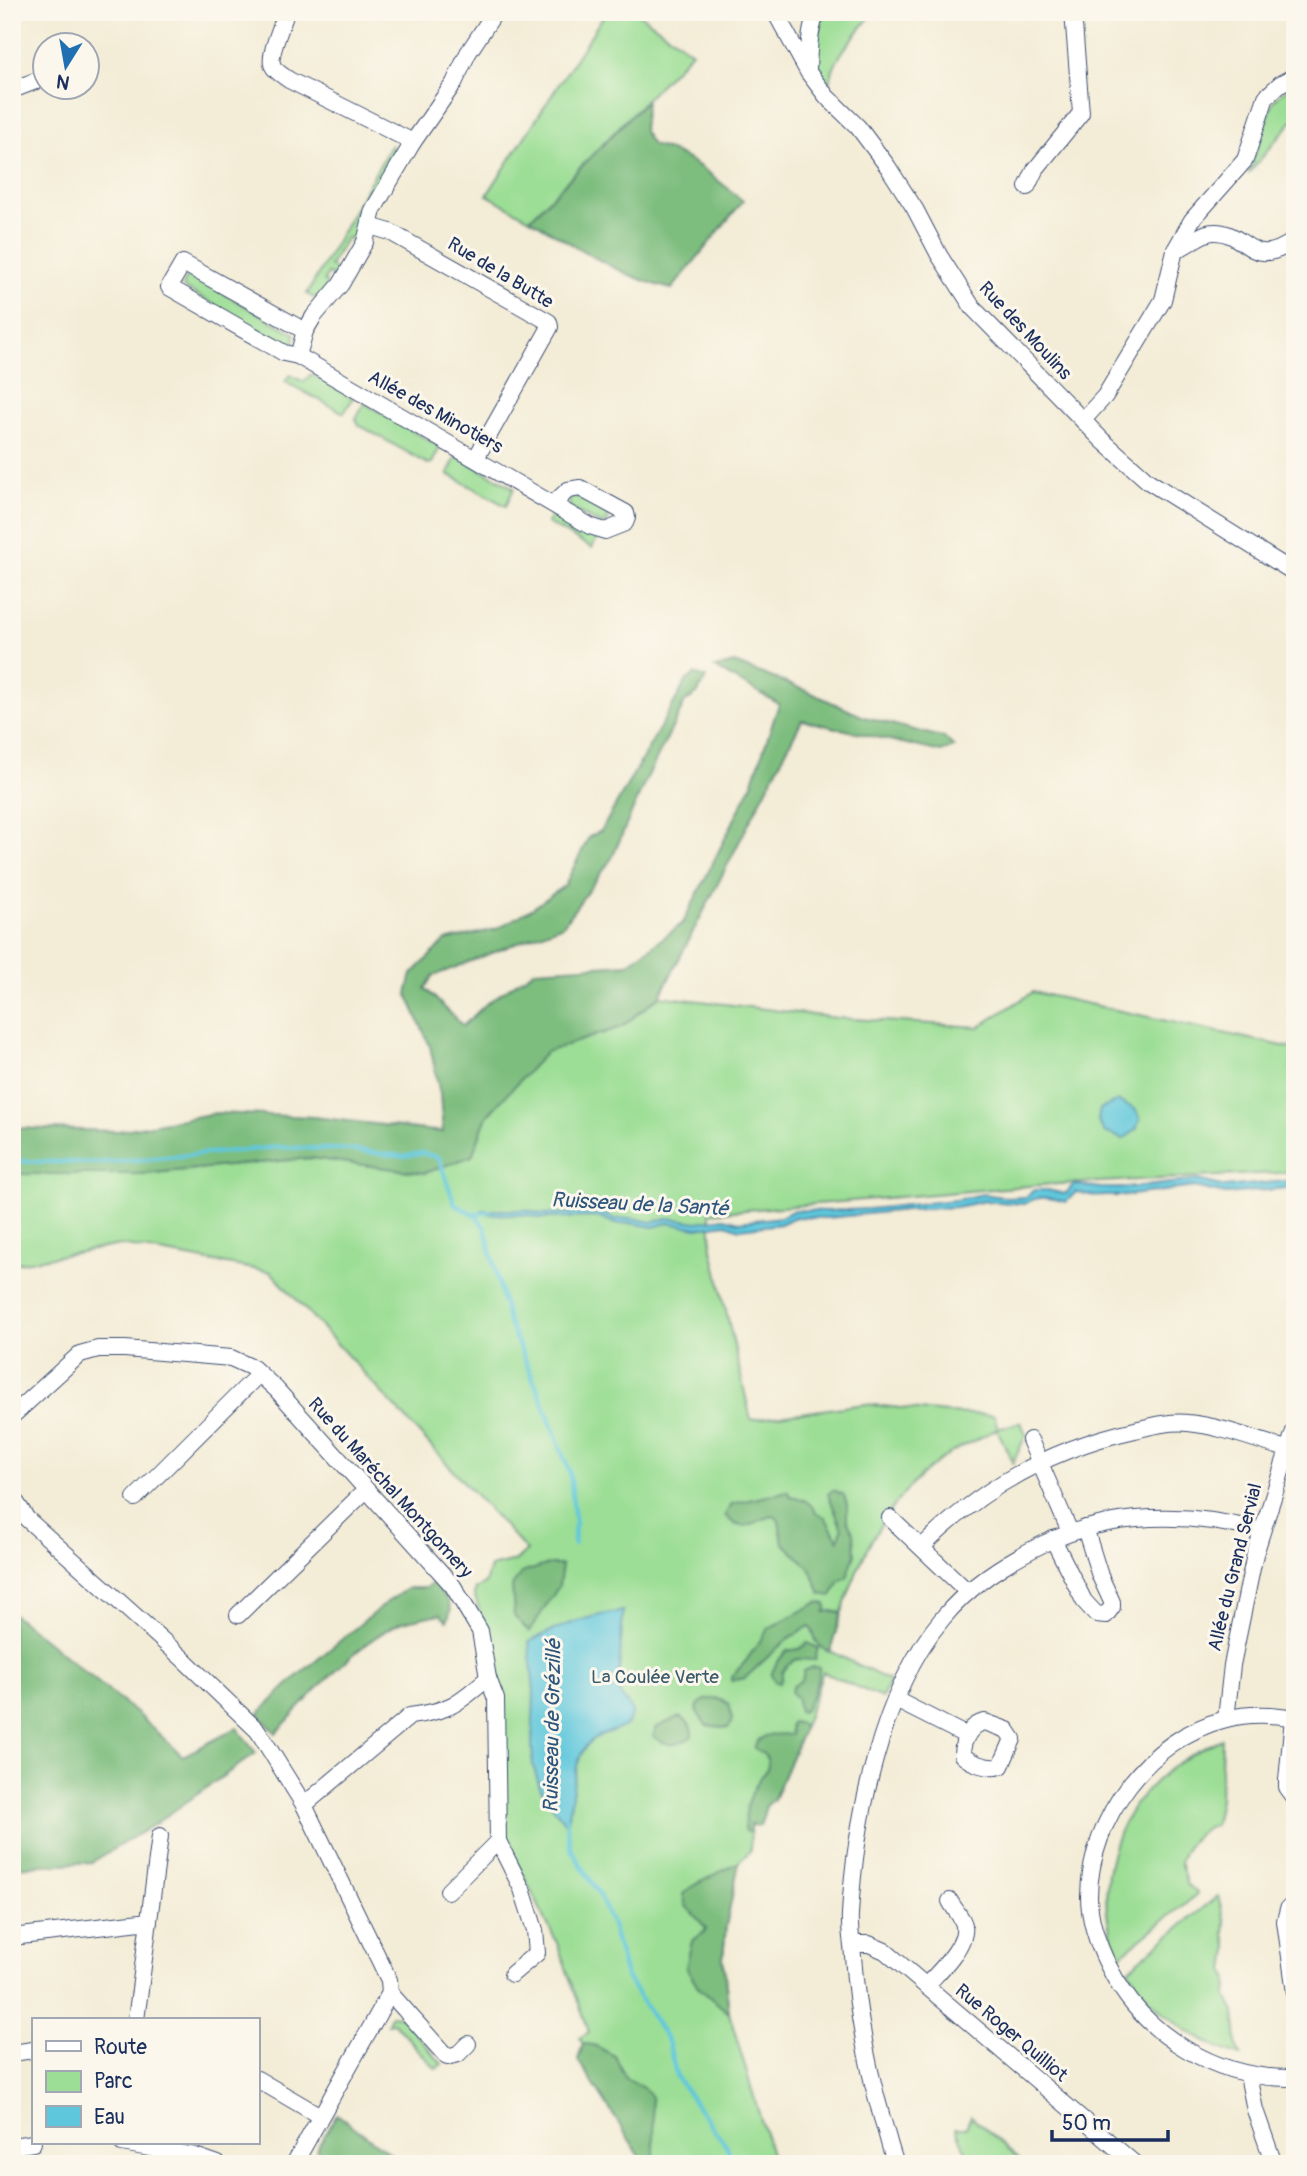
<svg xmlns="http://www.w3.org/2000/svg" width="1307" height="2176" font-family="Pangolin,sans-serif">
  <rect width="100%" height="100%" fill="#fbf7ec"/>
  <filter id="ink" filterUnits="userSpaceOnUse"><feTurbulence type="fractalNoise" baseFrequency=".0143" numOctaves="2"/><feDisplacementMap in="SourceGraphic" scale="14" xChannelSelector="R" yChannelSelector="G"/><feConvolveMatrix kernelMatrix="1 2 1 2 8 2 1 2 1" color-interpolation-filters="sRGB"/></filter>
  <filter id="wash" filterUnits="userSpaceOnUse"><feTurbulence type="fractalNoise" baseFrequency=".00686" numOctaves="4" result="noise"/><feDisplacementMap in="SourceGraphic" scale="28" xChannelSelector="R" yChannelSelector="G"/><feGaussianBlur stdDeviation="1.57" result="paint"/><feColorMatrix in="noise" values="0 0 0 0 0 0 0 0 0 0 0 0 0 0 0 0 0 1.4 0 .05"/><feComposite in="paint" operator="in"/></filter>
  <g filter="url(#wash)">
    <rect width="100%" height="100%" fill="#f3ecd6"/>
    <g fill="#9cde95" stroke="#5c867a" stroke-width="2">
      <path d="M 606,12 L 636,12 L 692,52 L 530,219 L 487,195 Z"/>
      <path d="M 825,12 L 874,12 C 857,34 834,55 829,84 C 812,63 812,35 825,12 Z"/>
      <path d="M 1295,86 L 1295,118 L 1248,174 L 1274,100 L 1282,92 Z"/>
      <path d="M 391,145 L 397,155 L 364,214 L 358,242 L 347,237 L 330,266 L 341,273 L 336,277 L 328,274 L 324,281 L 329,286 L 317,300 L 307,294 Z"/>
      <path d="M 192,276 L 295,334 L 294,343 L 288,347 L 183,287 L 186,278 Z"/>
      <path d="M 311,374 L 353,398 L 344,413 L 285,382 L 290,375 L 304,382 Z"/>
      <path d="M 364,403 L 440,447 L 432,463 L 428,464 L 359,425 L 356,419 Z"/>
      <path d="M 456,456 L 514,488 L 506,506 L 448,474 Z"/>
      <path d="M 576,495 L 608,511 L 608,521 L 602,525 L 570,508 L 569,498 Z"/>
      <path d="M 555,510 L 599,535 L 592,548 L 547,523 Z"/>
      <path d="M 1033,992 L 1292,1048 L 1295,1052 L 1295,1172 L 1040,1185 L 710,1213 L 712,1249 L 751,1420 L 864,1404 L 946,1413 L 994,1415 L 998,1429 L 1021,1422 L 1026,1435 L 1013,1463 L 997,1429 C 983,1437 968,1443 954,1451 C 881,1495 852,1573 830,1651 L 890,1681 L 882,1698 L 823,1672 L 805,1724 L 774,1799 L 766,1806 L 760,1826 L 751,1825 L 750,1851 L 739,1862 L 726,1926 L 723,1958 L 729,2013 L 774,2164 L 645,2164 L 578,2060 L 583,2044 L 579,2038 L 589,2032 L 557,1943 L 505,1838 L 499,1669 L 474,1594 L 475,1589 L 485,1584 L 490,1567 L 515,1561 L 527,1551 L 271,1272 L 121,1245 L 12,1264 L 12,1174 L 143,1174 L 311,1158 L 425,1173 L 472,1156 L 487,1116 L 546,1051 L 621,1027 L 660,996 L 837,1018 L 979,1027 Z"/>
      <path d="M 1222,1739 L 1220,1799 L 1215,1825 C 1197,1831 1186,1844 1180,1862 L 1187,1885 L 1198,1893 L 1120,1956 C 1095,1907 1106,1841 1140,1798 C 1162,1771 1190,1753 1222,1739 Z"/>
      <path d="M 1218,1896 L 1225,1922 L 1224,1934 L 1228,1949 L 1225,1971 L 1228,1981 L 1227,1997 L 1235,2012 L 1237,2047 L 1241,2056 C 1194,2041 1152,2012 1128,1969 Z"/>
      <path d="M 391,2015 L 400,2016 L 404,2020 L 442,2064 L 436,2069 L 394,2023 L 388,2024 Z"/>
      <path d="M 971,2116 L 1025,2164 L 971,2164 L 956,2128 L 966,2128 Z"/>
    </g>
    <g fill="#7dbd7e" stroke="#4c766e" stroke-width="2">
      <path d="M 646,101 L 643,131 L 652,145 C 693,156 711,175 743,201 L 672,289 C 621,278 574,245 530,219 Z"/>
      <path d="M 734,663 L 807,691 L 864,717 L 945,738 L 954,747 L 941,752 L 802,720 L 660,996 L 621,1027 L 546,1052 L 487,1116 L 472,1156 L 424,1173 L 311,1158 L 143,1174 L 12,1174 L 12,1128 L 118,1131 L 216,1113 L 314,1117 L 443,1132 L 440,1094 L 430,1046 L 407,994 L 412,974 L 445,941 L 496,929 L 533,908 L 565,885 L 589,837 L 601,831 L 687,680 L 695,674 L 706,678 L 697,694 L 685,702 L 643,786 L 612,858 L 563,925 L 433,976 L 425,988 L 463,1026 L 487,1003 L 535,970 L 628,964 L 683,923 L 752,784 L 779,704 L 715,668 Z"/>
      <path d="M 833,1490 L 844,1495 L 847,1505 L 847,1520 L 854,1533 L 855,1554 L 847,1577 L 840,1581 L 832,1596 L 821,1594 L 810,1568 L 783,1543 L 779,1521 L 775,1516 C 754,1518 744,1538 725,1515 L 732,1504 L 788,1491 L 790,1496 C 803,1498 811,1502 817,1514 L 825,1517 L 838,1540 L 842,1529 L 828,1494 Z"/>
      <path d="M 546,1565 L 562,1565 L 559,1586 L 529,1632 L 514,1616 L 512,1586 L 521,1573 Z"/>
      <path d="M 433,1583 L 447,1599 L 451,1610 L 447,1621 L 440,1614 C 427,1617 411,1619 398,1624 C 355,1644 308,1699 276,1733 L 258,1714 L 295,1678 L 387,1602 L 408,1588 L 425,1588 Z"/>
      <path d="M 818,1602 L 826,1604 L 827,1607 L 825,1612 L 833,1611 L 841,1613 L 830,1652 C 813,1647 817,1635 809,1626 L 783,1643 L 745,1678 L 731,1681 L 731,1677 L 745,1662 L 769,1628 Z"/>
      <path d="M 12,1613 L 137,1714 L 183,1756 L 237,1728 L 256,1753 L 155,1824 L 92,1862 L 12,1867 Z"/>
      <path d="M 808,1643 L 818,1648 L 815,1660 L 797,1659 L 788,1664 L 782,1672 L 782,1678 L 779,1683 L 775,1682 L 771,1675 L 777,1662 L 787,1651 L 799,1649 Z"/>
      <path d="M 813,1667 L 819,1668 C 821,1677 808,1706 803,1712 L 799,1711 L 797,1700 L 791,1693 L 792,1687 L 802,1680 L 804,1671 Z"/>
      <path d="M 716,1698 L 729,1704 C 731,1713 735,1721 728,1728 L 706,1725 L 697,1712 L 698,1705 L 705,1700 Z"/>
      <path d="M 679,1717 C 688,1721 692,1725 692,1736 C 680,1746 667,1747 654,1737 L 655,1728 Z"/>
      <path d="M 792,1722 L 802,1724 L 803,1730 L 774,1799 L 766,1806 L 760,1826 L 751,1825 L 750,1832 L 745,1831 C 744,1814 749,1797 757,1783 C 760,1776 768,1772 768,1764 C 768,1756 761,1752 754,1748 C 759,1732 777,1735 791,1734 L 790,1726 Z"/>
      <path d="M 739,1862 L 726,1926 L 723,1958 L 729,2013 L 699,1988 L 686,1967 L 692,1941 L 704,1932 L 706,1928 L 686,1906 L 683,1894 L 691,1887 Z"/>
      <path d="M 583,2044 L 594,2045 L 615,2056 L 626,2079 L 643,2087 L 651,2097 L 654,2128 L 654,2164 L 645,2164 L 578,2060 Z"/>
      <path d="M 337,2114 L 404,2164 L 335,2164 L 316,2150 Z"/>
    </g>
    <g fill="#5fc7dc" stroke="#3d7b9d" stroke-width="2">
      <path d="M 1118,1101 L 1135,1109 L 1140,1118 L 1136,1130 L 1123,1139 L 1104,1132 L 1098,1121 L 1100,1109 Z"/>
      <path d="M 1198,1180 L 1225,1187 L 1295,1180 L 1295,1187 L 1226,1194 L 1194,1187 L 1123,1196 L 1094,1196 L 1076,1192 L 1066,1202 C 1050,1198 1039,1194 1025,1204 L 985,1201 L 956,1207 L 906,1210 L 827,1218 L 795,1217 L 781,1224 L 740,1229 L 726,1224 L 697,1228 L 668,1223 L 653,1227 L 631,1223 L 616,1224 L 600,1217 L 540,1218 L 528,1215 L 487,1214 L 483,1210 L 527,1210 L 542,1214 L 600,1212 L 615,1219 L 632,1218 L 651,1222 L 668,1218 L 697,1222 L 724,1218 L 739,1222 L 781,1217 L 794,1210 L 826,1211 L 869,1209 L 955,1200 L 984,1194 L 1008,1198 L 1026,1197 L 1034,1190 L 1048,1190 L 1065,1194 L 1074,1184 C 1117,1194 1155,1184 1198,1180 Z"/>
      <path d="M 623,1611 L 618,1688 L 621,1696 L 633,1711 C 628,1737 605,1725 587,1745 C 572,1763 573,1802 567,1826 L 540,1788 L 533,1765 L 532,1745 L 534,1692 L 529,1642 C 559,1625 588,1616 623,1611 Z"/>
    </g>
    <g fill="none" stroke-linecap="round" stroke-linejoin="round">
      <g stroke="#5fc7dc" stroke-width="4.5">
        <path d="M 12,1161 L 99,1163 L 280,1147 L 353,1150 L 402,1156 L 423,1153 L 439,1158 L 455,1205 L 474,1214 L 488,1212"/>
        <path d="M 475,1214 L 485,1228 L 508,1321 L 540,1395 L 570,1473 L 575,1522 L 574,1544"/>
        <path d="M 566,1820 L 571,1849 L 599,1894 L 612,1925 L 626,1976 L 668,2041 L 677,2078 L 726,2146 L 735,2164"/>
      </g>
    </g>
  </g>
  <g filter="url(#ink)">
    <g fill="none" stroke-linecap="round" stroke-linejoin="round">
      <defs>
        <g id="minor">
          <path d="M 286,12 C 283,24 269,53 272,64 C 274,71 284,76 289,80 L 413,142 L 454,83 L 468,53 L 495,12"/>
          <path d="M 775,12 L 808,72 L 827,97 L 858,127 L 888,167 L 915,209 L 939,255 L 973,308 L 1102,440 L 1148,481 L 1295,573"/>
          <path d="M 808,69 C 809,49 809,31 817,12"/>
          <path d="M 12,90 L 46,77"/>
          <path d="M 1027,187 L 1035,170 L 1081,113 L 1073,12"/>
          <path d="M 370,226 L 390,232 L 549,322 L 550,327 L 476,458"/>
          <path d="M 1175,250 C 1189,246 1200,232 1214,232 C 1247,231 1250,272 1295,240"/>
          <path d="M 305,331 L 183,263 L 169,287 L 284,353 L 298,356 L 590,526 L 605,531 L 625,523 L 627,518 L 626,513 L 580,488 L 568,490 L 554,503"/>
          <path d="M 298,356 L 305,331 L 314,316 L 341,284 L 365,242 L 373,210 L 413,142"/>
          <path d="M 1083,420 L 1105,396 L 1163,300 L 1175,250 L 1192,220 L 1245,160 L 1266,97 L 1280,84 L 1295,76"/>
          <path d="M 12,1416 L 80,1354 L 98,1349 L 125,1349 L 231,1358 L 253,1368 L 276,1389 L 453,1586 L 480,1631 L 488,1678 L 496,1699 L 498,1841 L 522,1889 L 535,1930 L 537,1953 L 512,1974"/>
          <path d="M 1030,1440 L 1070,1532"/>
          <path d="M 12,1496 L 27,1519 L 180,1656 L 258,1731 L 304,1805 L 389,1980 L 390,1993 L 294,2164"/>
          <path d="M 135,1498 L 259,1374"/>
          <path d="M 890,1518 L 968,1592"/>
          <path d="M 1053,1539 L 1084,1601 L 1096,1614 L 1106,1615 L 1112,1607 L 1112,1602 L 1100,1576 L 1085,1528"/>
          <path d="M 922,1547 C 981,1488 1053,1448 1135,1430 C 1152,1426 1171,1421 1188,1423 C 1221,1426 1255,1440 1287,1449"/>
          <path d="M 238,1615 L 365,1491"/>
          <path d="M 896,1700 L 967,1736"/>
          <path d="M 1293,1718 L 1287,1780 L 1287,1787 L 1295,1798"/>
          <path d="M 1295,1718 C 1272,1714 1249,1713 1226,1719 C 1149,1738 1090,1818 1089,1896 C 1089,1920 1098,1945 1109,1967 C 1143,2036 1218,2080 1295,2078"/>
          <path d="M 1226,1719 L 1232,1665 L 1255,1554 L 1295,1428"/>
          <path d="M 985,1722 L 1007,1730 L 1013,1739 L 1001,1766 C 989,1770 971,1763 962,1755 C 962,1740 971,1724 985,1722 Z"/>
          <path d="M 304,1805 L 410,1716 C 451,1711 458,1703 488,1678"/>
          <path d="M 448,1891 L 498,1841"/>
          <path d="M 1295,1902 L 1288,1909 L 1285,1921 L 1295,1993"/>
          <path d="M 12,1937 L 149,1921"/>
          <path d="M 852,1944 L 869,1944 L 885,1951 L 1135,2164"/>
          <path d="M 926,1986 C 938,1972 968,1945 964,1925 C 962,1917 954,1909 950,1901"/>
          <path d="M 390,1993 L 447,2057 L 458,2054 L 468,2044"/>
          <path d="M 136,2020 L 160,1836"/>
          <path d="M 12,2053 L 33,2050"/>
          <path d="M 1248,2075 L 1255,2110 L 1274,2164"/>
          <path d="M 257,2079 L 320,2116"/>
          <path d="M 122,2143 L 195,2156 L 218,2164"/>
          <path d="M 12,2146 L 33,2143"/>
          <path d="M 896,2164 C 890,2149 887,2133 882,2118 C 867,2065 857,2012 853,1956 C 852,1943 849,1928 850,1914 C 855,1821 881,1692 942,1619 C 970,1585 1004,1563 1043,1544 C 1112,1512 1188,1511 1261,1531"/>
        </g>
      </defs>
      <use href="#minor" stroke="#3b4b70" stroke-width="18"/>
      <use href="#minor" stroke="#fff" stroke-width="16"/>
    </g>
  </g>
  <g text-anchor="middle" stroke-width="6" stroke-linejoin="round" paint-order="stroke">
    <g font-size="19" fill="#1b2f5e" stroke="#fbf7ec">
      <text transform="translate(501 272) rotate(31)" y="7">Rue de la Butte</text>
      <text transform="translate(1026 330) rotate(47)" y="7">Rue des Moulins</text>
      <text transform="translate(436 411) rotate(29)" y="7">Allée des Minotiers</text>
      <text transform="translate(391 1487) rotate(48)" y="7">Rue du Maréchal Montgomery</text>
      <text transform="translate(1234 1567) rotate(-76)" y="7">Allée du Grand Servial</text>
      <text transform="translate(1012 2032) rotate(40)" y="7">Rue Roger Quilliot</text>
    </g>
    <g font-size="19" fill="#3b5b6c" stroke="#fbf7ec">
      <text x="655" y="1683">La Coulée Verte</text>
    </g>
    <g font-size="21" font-style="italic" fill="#2c557e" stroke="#fbf7ec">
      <text transform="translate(640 1204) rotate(3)" y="7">Ruisseau de la Santé</text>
      <text transform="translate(552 1726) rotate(-89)" y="7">Ruisseau de Grézillé</text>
    </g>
  </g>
  <rect width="1307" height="2176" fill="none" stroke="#fbf7ec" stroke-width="42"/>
  <rect x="32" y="2018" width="228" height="126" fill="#fbf7ec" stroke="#a1a7b3" stroke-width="2"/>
  <rect x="46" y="2041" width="35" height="10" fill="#ffffff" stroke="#a1a7b3" stroke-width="2"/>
  <text x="94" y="2054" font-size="21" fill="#1b2f5e">Route</text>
  <rect x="46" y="2071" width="35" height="21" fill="#9cde95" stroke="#a1a7b3" stroke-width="2"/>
  <text x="94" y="2088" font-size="21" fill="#1b2f5e">Parc</text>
  <rect x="46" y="2106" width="35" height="21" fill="#5fc7dc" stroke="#a1a7b3" stroke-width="2"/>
  <text x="94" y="2124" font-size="21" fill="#1b2f5e">Eau</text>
  <g transform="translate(66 66) rotate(191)"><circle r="33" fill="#fbf7ec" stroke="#a1a7b3" stroke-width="2"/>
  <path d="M0-5L12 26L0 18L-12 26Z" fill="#1f6fb2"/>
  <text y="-10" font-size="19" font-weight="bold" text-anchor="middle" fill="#1b2f5e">N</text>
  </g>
  <path d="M1052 2130v10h116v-10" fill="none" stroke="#1b2f5e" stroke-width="3.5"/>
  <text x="1062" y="2130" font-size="21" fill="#1b2f5e" stroke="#fbf7ec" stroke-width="5" paint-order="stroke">50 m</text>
</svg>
